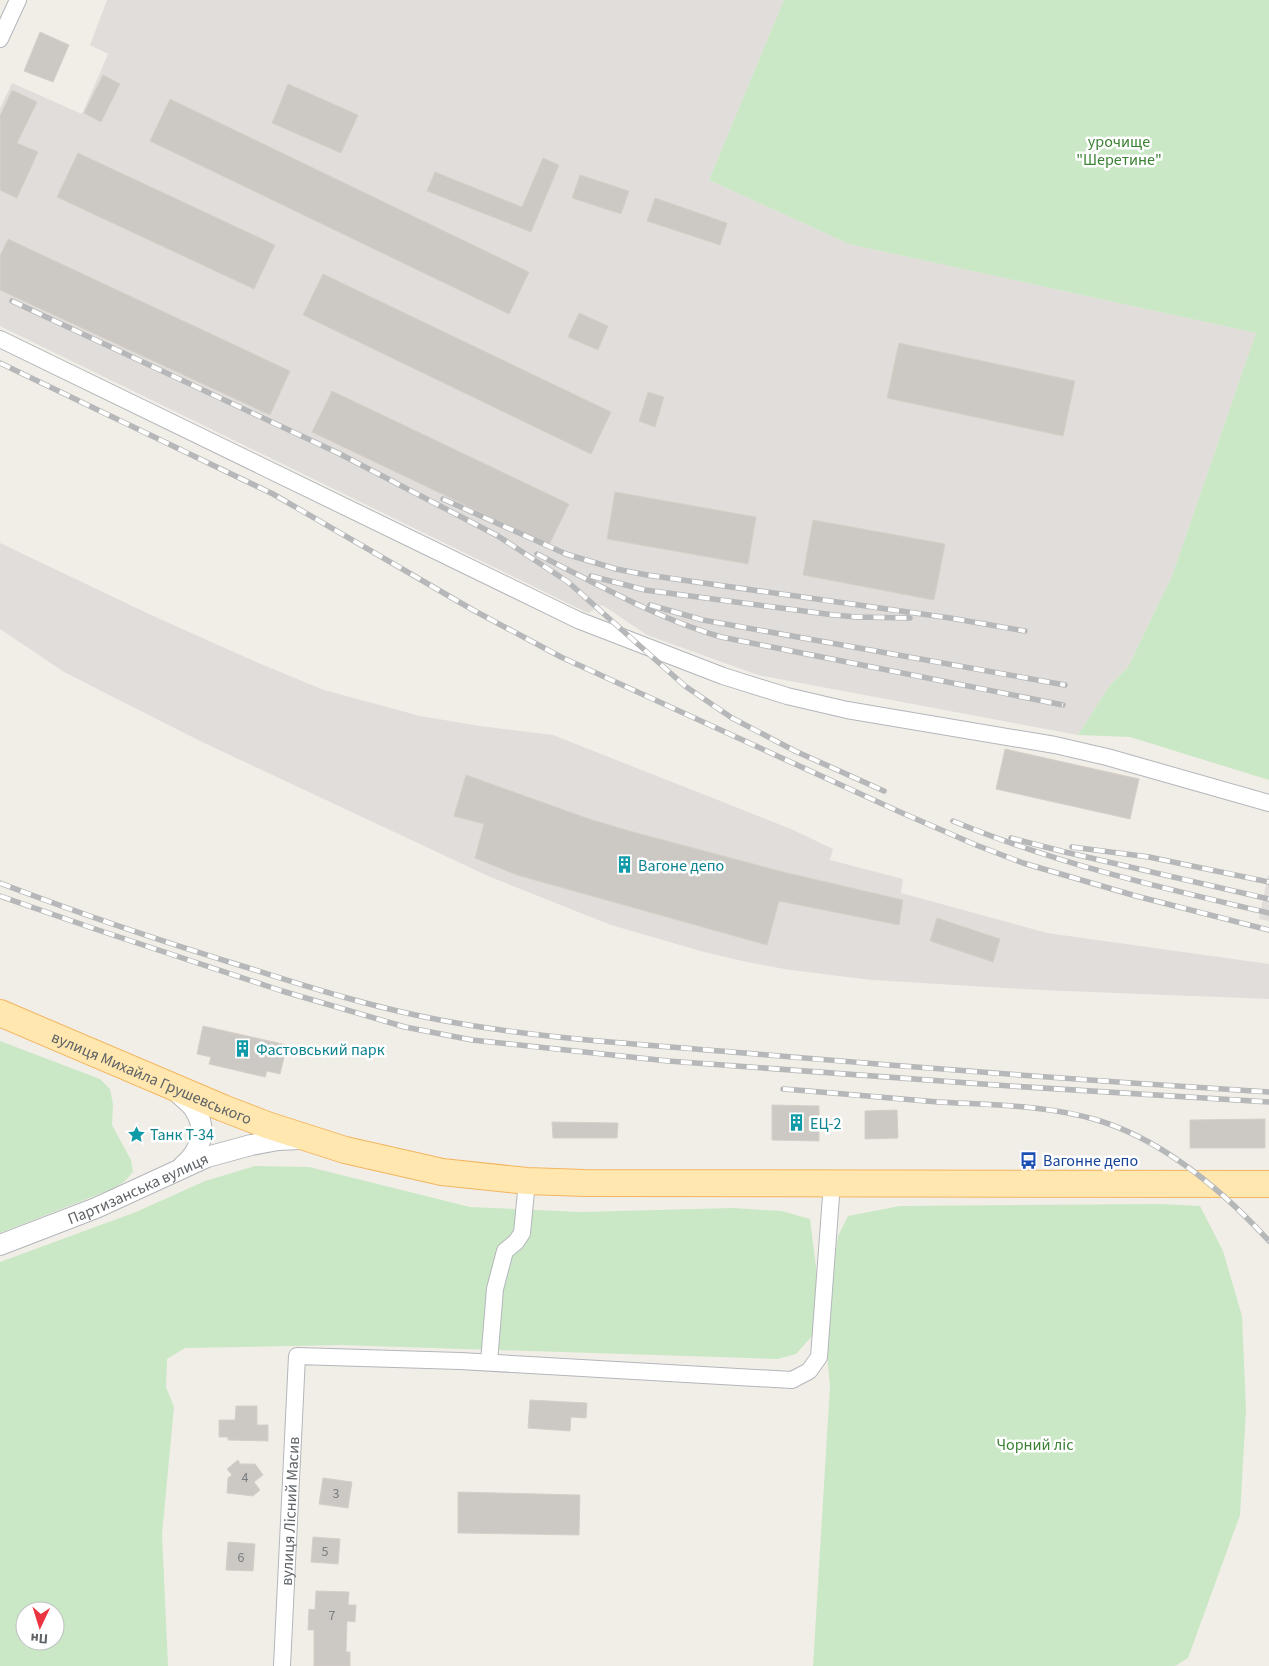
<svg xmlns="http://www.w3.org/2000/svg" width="1269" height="1666" font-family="'Source Sans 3',sans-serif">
  <rect width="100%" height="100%" fill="#f1eee8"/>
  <g fill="#e0ddda">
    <path d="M 107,0 L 784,0 L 709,180 L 849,244 L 1256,333 L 1172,576 L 1128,667 L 1110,685 L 1078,735 L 758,675 L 647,635 L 602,605 L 588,613 L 0,326 L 0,108 L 12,83 L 82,114 L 108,54 L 90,45 Z"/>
    <path d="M 0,543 L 149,614 L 256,662 L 324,690 L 420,716 L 480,726 L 553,735 L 791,829 L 833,849 L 830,860 L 903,879 L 901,893 L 1047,933 L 1269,964 L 1269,999 L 1041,990 L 872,980 L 790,970 L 747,962 L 704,952 L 611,925 L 488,876 L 200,741 L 64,672 L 0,629 Z"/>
    <path d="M 1268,875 L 1269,875 L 1269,921 L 1259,919 Z"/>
  </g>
  <g fill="#cae8c5" fill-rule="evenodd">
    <path d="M 784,0 L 1269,0 L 1269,780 L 1130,737 L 1078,735 L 1110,685 L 1128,667 L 1172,576 L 1256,333 L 849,244 L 709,180 Z"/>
    <path d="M 0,1041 L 100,1079 L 110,1089 L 113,1104 L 112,1125 L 131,1160 L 133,1172 L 124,1182 L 112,1189 L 0,1233 Z"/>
    <path d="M 255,1166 L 309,1167 L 470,1207 L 581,1212 L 733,1208 L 782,1211 L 810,1219 L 817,1275 L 832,1277 L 838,1236 L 848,1216 L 900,1206 L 1160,1204 L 1200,1206 L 1223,1251 L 1242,1316 L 1246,1410 L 1240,1515 L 1188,1658 L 1175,1666 L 813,1666 L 830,1386 L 825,1335 L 813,1335 L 796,1354 L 778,1359 L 341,1345 L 185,1348 L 167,1359 L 166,1387 L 174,1407 L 162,1534 L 168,1666 L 0,1666 L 0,1262 L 136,1212 L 205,1181 ZM 25,1611 L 55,1611 L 55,1641 L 25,1641 Z"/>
  </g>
  <g fill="#ccc9c5" stroke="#d6cfc6">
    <path d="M 40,32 L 69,45 L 53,82 L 24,71 Z"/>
    <path d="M 103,75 L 120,84 L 101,122 L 84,113 Z"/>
    <path d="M 288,84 L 358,115 L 341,153 L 272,123 Z"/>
    <path d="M 12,90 L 37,102 L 17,143 L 38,152 L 17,198 L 0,190 L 0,116 Z"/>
    <path d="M 170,99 L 529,272 L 509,314 L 150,141 Z"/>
    <path d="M 78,153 L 275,245 L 254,289 L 57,197 Z"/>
    <path d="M 543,158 L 559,165 L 531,232 L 427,191 L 435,172 L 522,207 Z"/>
    <path d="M 580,175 L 629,191 L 621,214 L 572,198 Z"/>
    <path d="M 655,198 L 727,223 L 720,245 L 647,221 Z"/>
    <path d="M 8,239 L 290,371 L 270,415 L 0,290 L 0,256 Z"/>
    <path d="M 323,274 L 611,412 L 591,454 L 303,315 Z"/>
    <path d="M 579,313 L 608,326 L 598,350 L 568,337 Z"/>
    <path d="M 899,343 L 1075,381 L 1063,436 L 887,398 Z"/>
    <path d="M 332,391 L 569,504 L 549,545 L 312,432 Z"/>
    <path d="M 648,392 L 664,397 L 655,427 L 639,421 Z"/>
    <path d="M 615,492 L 756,517 L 748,564 L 607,539 Z"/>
    <path d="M 813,520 L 945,544 L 934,600 L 803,575 Z"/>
    <path d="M 1005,749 L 1139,779 L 1130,819 L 996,789 Z"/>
    <path d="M 466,775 L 592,820 L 633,832 L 783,872 L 903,900 L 899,925 L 779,901 L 767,945 L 517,875 L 475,858 L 484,824 L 454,816 Z"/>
    <path d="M 937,918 L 1000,939 L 993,962 L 930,941 Z"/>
    <path d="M 203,1026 L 287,1045 L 280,1074 L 267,1071 L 265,1077 L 209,1064 L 211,1057 L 197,1054 Z"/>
    <path d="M 772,1105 L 819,1106 L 819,1141 L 772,1140 Z"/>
    <path d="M 897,1110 L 898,1138 L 865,1139 L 865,1111 Z"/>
    <path d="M 1265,1119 L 1265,1148 L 1190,1148 L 1190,1120 Z"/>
    <path d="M 552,1122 L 618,1123 L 617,1138 L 553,1138 Z"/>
    <path d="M 530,1400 L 587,1403 L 586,1418 L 571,1417 L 570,1431 L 528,1428 Z"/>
    <path d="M 236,1406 L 257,1406 L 257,1425 L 268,1425 L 268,1441 L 228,1440 L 228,1437 L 219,1437 L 219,1420 L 235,1420 Z"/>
    <path d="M 238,1460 L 240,1464 L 255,1464 L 263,1475 L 254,1482 L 260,1490 L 253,1496 L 227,1493 L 228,1478 L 232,1475 L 227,1469 Z"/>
    <path d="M 323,1478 L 352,1482 L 348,1508 L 319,1504 Z"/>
    <path d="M 458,1492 L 580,1495 L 579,1535 L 458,1533 Z"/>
    <path d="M 313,1537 L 340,1539 L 338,1564 L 311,1562 Z"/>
    <path d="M 228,1542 L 255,1544 L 253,1571 L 226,1570 Z"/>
    <path d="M 316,1591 L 349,1592 L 348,1605 L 356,1605 L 355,1622 L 347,1621 L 346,1652 L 350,1652 L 350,1666 L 314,1666 L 314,1630 L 308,1630 L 309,1609 L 315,1610 Z"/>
  </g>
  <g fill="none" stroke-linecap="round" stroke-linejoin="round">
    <defs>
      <g id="minor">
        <path d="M 0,39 L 18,0"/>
        <path d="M 0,339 L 578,620 L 723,676 L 787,696 L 847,710 L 1055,745 L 1107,757 L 1269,803"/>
        <path d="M 489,1362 L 495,1289 L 505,1251 L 516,1242 L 522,1233 L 527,1181"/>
        <path id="s1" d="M 282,1666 L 297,1356 L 460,1361 L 792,1380 L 809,1371 L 819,1357 L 832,1183"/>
      </g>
      <g id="tertiary">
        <path d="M 176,1091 C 182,1097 191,1103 195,1110 C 208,1130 200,1152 183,1166"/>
        <path id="s2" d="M 0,1245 L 96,1208 L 207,1157 L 251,1145 L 278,1140 L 300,1139"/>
      </g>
      <g id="primary">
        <path id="s3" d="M 0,1013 L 223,1108 L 267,1125 L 345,1150 L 442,1172 L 527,1181 L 585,1183 L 1269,1184"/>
      </g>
    </defs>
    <use href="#minor" stroke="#b3b6ba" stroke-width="18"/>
    <use href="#tertiary" stroke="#b3b6ba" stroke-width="22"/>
    <use href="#primary" stroke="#f3b55f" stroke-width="28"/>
    <use href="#minor" stroke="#fff" stroke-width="16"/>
    <use href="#tertiary" stroke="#fff" stroke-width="20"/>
    <use href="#primary" stroke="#ffe7af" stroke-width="26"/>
    <defs>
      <g id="rail">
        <path d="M 12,301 L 338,453 L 498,536 L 568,582 L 685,686 L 732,718 L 795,751 L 884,791"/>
        <path d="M 0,363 L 273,494 L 473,610 L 561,657 L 900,812 L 976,845 L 1023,863 L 1136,896 L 1269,930"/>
        <path d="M 443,499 L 566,554 L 616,569 L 647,575 L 950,618 L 1025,631"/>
        <path d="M 537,554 C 597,584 656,618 721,637 L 1063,705"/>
        <path d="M 591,576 L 645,590 L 834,615 L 856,617 L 910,618"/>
        <path d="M 650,605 L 703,620 L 1065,685"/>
        <path d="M 953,821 C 1054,863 1162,888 1269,913"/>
        <path d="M 1011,838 L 1065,852 L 1269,899"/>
        <path d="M 1072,847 L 1149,857 L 1269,882"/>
        <path d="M 0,883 C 83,915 167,943 252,969 C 314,989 376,1008 440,1020 C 540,1039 642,1044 744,1053 C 919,1068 1094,1081 1269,1092"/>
        <path d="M 0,896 L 95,929 L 282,991 L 405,1027 L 472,1040 L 668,1061 L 1010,1086 L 1269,1102"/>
        <path d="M 783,1089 C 835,1093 887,1098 938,1102 C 991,1105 1046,1105 1097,1120 C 1163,1140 1223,1191 1269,1241"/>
      </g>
    </defs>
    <use href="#rail" stroke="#b6b7b8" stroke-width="5.5"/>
    <use href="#rail" stroke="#fff" stroke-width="4" stroke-dasharray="11" stroke-linecap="butt"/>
  </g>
  <defs>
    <symbol id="building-bare" viewBox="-9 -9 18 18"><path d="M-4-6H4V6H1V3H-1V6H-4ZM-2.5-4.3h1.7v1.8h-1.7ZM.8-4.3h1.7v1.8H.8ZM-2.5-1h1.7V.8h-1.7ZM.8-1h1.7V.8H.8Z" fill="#0f9aa8" stroke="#fff" stroke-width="2.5" paint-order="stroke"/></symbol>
    <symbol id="sight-bare" viewBox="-9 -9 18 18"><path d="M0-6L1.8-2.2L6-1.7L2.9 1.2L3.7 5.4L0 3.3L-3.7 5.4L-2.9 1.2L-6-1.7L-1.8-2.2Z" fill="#0f9aa8" stroke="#fff" stroke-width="2.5" paint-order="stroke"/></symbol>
    <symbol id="bus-bare" viewBox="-9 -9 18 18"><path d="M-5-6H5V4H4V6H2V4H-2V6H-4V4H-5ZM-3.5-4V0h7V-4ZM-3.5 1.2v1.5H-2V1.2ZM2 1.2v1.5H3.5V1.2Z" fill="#1a4fb4" stroke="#fff" stroke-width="2.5" paint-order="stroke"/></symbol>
  </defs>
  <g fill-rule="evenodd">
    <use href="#building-bare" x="612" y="852" width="25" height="25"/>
    <use href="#building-bare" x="230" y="1036" width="25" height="25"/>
    <use href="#building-bare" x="784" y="1110" width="25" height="25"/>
    <use href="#sight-bare" x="124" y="1122" width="25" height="25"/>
    <use href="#bus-bare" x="1016" y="1148" width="25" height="25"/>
  </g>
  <g text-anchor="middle" stroke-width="5" stroke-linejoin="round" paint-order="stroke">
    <g font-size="14" fill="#7a7d7f">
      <text x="245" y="1482">4</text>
      <text x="336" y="1498">3</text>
      <text x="325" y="1556">5</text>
      <text x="241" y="1562">6</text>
      <text x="332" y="1620">7</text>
    </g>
    <g font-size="16" fill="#3b8234" stroke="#fff">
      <text x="1119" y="147">урочище<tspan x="1119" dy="18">"Шеретине"</tspan></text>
      <text x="1035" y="1450">Чорний ліс</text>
    </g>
    <g font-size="16" fill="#0d838f" stroke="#fff" text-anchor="start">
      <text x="638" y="871">Вагоне депо</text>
      <text x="256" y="1055">Фастовський парк</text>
      <text x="810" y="1129">ЕЦ-2</text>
      <text x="150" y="1140">Танк Т-34</text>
    </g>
    <g font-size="16" fill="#5f6468" stroke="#fff">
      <text dy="6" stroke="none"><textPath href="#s3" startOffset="165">вулиця Михайла Грушевського</textPath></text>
      <text dy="6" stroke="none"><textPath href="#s2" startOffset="149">Партизанська вулиця</textPath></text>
      <text dy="6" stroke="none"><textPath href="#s1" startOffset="155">вулиця Лісний Масив</textPath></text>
    </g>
    <g font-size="16" fill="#164399" stroke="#fff" text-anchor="start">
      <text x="1043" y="1166">Вагонне депо</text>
    </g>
  </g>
  <g transform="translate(40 1626) rotate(184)"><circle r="24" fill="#ffffff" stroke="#bfc1c3"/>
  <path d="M0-4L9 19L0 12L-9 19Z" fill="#eb343f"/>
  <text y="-8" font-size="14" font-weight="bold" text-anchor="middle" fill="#5f6468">Пн</text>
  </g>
</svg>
